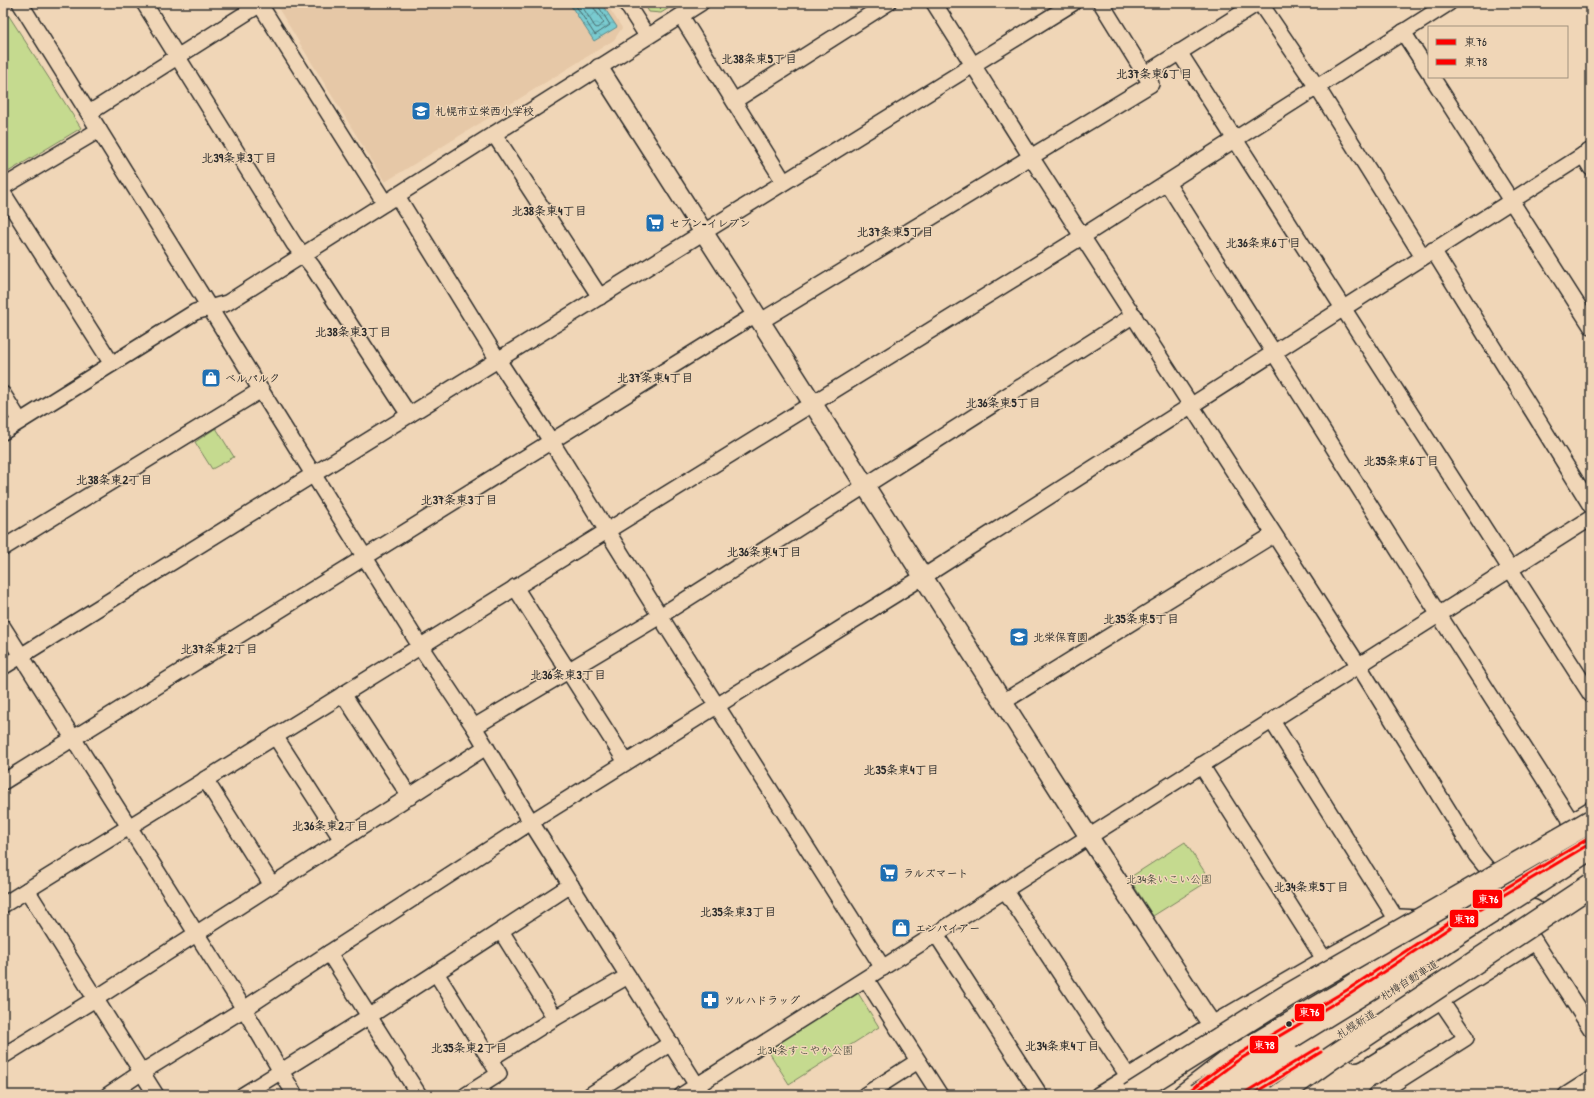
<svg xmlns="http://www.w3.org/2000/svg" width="1594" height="1098" font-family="'Patrick Hand','Klee One',sans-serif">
  <defs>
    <pattern id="water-waves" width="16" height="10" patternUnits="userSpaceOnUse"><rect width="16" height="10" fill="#79cbd0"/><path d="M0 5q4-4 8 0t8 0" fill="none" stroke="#69aeb3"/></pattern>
  </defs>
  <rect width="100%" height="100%" fill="#f0d6b7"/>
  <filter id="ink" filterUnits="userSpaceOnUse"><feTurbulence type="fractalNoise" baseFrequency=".025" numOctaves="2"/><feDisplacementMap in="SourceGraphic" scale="8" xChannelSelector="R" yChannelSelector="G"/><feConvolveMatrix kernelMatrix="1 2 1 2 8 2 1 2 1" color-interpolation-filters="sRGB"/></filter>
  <g filter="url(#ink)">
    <path fill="#e6c8a7" d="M 275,3 L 606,3 L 622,28 L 614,40 L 385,182 Z"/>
    <g fill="#c5da8f" stroke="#78825d">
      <path d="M 644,3 L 677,3 L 661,13 L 649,12 Z"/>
      <path d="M 9,16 L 81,128 L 3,175 L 3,20 Z"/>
      <path d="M 216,428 L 234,457 L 212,469 L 195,442 Z"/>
      <path d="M 1185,842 L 1210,880 L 1153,916 L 1129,878 Z"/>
      <path d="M 858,993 L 879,1027 L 789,1084 L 767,1049 Z"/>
    </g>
    <path fill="url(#water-waves)" stroke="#5a8b8e" d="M 569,3 L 601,3 L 617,27 L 594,41 Z"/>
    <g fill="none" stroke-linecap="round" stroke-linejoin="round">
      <g stroke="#4a6b6d" stroke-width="1">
        <path d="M 574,3 L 595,35 L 610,25 L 599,7 L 598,3"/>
        <path d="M 580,3 L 595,27 L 597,28 L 604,23 L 594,8 L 593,3"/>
      </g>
      <defs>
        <g id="minor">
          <path d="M 20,3 L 420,646 L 474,727 L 531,822 L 703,1095"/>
          <path d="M 144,3 L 294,244 L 312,266 L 409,415"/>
          <path d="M 259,3 L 385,203"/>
          <path d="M 626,3 L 647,36"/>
          <path d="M 934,3 L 1031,157 L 1359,666 L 1476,855 L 1489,871 L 1498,885"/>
          <path d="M 1260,3 L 1317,87 L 1423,257"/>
          <path d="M 681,16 L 784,182"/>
          <path d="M 1403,32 L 1429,72"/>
          <path d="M 1179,52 L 1591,695"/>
          <path d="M 1145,74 L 1258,3"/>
          <path d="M 1432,77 L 1591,326"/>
          <path d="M 734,101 L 888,3"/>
          <path d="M 89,113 L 262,3"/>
          <path d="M 494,134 L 600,297"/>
          <path d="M 1583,155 L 1591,168"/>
          <path d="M 1167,183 L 1439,615 L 1571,821"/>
          <path d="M 3,187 L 99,130"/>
          <path d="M 3,193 L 112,364"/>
          <path d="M 397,196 L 498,360 L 551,441 L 660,616 L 883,968"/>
          <path d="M 1433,250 L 1591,506"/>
          <path d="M 761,321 L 1151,84 L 1101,3"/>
          <path d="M 3,394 L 20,421"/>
          <path d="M 3,432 L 195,312 L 227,303 L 701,3"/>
          <path d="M 3,548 L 261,390"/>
          <path d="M 515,587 L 626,762"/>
          <path d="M 3,627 L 244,1009 L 295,1095"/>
          <path d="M 3,667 L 1073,3"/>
          <path d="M 343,694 L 410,797"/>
          <path d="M 1003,702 L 1273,535"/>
          <path d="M 1272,721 L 1397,920"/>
          <path d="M 474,727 L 660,616 L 1134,315"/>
          <path d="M 275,736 L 342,840"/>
          <path d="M 1201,765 L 1324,959"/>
          <path d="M 205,779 L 272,885"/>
          <path d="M 3,782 L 756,314"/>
          <path d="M 1570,822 L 1591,809"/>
          <path d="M 27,890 L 156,1095"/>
          <path d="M 1005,890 L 1128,1076"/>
          <path d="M 3,905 L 1083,236 L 1449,3"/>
          <path d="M 1521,920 L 1591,1029"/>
          <path d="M 501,931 L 555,1018"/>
          <path d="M 936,934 L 1040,1095"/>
          <path d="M 329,953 L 419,1095"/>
          <path d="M 436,973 L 499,1074 L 466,1095"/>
          <path d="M 866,979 L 940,1095"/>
          <path d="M 1356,1054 L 1535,942"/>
          <path d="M 3,1056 L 95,999 L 486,747"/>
          <path d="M 490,1059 L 555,1018 L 628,976"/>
          <path d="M 108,1095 L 142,1072 L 244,1009 L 329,953 L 531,822 L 923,577 L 1591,150"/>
          <path d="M 243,1095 L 368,1017 L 571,885"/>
          <path d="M 590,1095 L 671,1043"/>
          <path d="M 682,1095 L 1591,518"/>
          <path d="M 865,1095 L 918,1061"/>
          <path d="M 1098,1095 L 1212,1024 L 1324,959 L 1400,917 L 1420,918"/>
          <path d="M 1376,1095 L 1466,1038 L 1441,1001"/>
          <path d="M 1566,1095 L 1591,1079"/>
        </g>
        <path id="tertiary" d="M 599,68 L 1089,837 L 1204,1013 L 1234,1057 L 1254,1095"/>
        <g id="trunk">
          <path d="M 1273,1075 L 1401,996 L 1533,911"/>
          <path d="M 1184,1095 L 1234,1057 L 1347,990 L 1454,919 L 1566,853"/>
        </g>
      </defs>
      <use href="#minor" stroke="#2b2b2b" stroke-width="18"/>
      <use href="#tertiary" stroke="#2b2b2b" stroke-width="21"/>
      <use href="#trunk" stroke="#2b2b2b" stroke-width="25"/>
      <use href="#minor" stroke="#f0d6b7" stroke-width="15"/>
      <use href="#tertiary" stroke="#f0d6b7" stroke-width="18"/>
      <use href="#trunk" stroke="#f0d6b7" stroke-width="22"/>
      <defs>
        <g id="motorway-bridge">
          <path d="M 1130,1095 L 1287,996 L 1591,821"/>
          <path d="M 1197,1095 L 1431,951 L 1591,848"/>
          <path d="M 1227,1095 L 1289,1056"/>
          <path d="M 1280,1095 L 1330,1059 L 1591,885"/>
        </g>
      </defs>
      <use href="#motorway-bridge" stroke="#2b2b2b" stroke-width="25" stroke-linecap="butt"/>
      <use href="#motorway-bridge" stroke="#f0d6b7" stroke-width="22"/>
      <defs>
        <g id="bus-1">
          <path d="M 1184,1095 L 1234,1057 L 1347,990 L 1454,919 L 1591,837"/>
          <path d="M 1241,1095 L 1318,1048"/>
        </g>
        <g id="bus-2">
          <path d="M 1192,1095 L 1237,1061 L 1350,994 L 1457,923 L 1591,843"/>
          <path d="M 1251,1095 L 1321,1052"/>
        </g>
      </defs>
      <use href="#bus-1" stroke="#f0d6b7" stroke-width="6"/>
      <use href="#bus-2" stroke="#f0d6b7" stroke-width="6"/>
      <use href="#bus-1" stroke="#f00" stroke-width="3"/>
      <use href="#bus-2" stroke="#f00" stroke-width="3"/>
    </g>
  </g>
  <defs>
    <symbol id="school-square" viewBox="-11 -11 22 22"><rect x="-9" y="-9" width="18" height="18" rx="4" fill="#1f6fb2" stroke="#f0d6b7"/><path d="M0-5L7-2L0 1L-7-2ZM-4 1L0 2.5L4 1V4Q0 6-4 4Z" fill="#fff"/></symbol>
    <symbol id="supermarket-square" viewBox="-11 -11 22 22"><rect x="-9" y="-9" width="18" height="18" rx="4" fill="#1f6fb2" stroke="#f0d6b7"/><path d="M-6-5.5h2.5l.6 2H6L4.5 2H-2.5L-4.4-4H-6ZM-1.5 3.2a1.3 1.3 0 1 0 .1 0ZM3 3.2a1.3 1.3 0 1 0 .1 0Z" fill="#fff"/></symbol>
    <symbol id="shop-square" viewBox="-11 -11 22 22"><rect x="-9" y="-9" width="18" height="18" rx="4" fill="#1f6fb2" stroke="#f0d6b7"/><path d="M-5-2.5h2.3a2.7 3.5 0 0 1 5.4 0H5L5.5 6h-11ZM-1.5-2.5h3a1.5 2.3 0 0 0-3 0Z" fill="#fff"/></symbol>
    <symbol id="pharmacy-square" viewBox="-11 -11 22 22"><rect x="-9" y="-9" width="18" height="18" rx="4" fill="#1f6fb2" stroke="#f0d6b7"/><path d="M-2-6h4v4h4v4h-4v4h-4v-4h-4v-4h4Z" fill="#fff"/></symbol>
  </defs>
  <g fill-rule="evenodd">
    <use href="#school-square" x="410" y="100" width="22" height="22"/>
    <use href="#supermarket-square" x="644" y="212" width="22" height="22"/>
    <use href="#shop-square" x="200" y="367" width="22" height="22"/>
    <use href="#school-square" x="1008" y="626" width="22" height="22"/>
    <use href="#supermarket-square" x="878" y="862" width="22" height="22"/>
    <use href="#shop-square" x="890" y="917" width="22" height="22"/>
    <use href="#pharmacy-square" x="699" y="989" width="22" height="22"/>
  </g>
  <circle fill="#2b2b2b" stroke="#f0d6b7" stroke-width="1.5" cx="1289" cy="1024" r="3.5"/>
  <g text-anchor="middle" stroke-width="3" stroke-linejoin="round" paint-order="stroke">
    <g font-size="11" font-weight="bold" fill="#2b2b2b" stroke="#f0d6b7" text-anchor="start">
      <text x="435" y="115">札幌市立栄西小学校</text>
      <text x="669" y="227">セブン-イレブン</text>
      <text x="225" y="382">ベルパルク</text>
      <text x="1033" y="641">北栄保育園</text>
      <text x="903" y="877">ラルズマート</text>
      <text x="915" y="932">エンパイアー</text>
      <text x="724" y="1004">ツルハドラッグ</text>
    </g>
    <g font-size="11" fill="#42453a" stroke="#f0d6b7">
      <text x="1169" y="883">北34条いこい公園</text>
      <text x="805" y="1054">北34条すこやか公園</text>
    </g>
    <g font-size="11" fill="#2b2b2b" stroke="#f0d6b7">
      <text transform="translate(1409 980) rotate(-32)" y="4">札樽自動車道</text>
      <text transform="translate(1356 1024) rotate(-32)" y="4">札幌新道</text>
    </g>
    <g font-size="12" font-weight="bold" fill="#2b2b2b" stroke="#f0d6b7">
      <text x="759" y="63">北38条東5丁目</text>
      <text x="1154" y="78">北37条東6丁目</text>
      <text x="239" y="162">北39条東3丁目</text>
      <text x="549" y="215">北38条東4丁目</text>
      <text x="895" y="236">北37条東5丁目</text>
      <text x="1263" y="247">北36条東6丁目</text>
      <text x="353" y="336">北38条東3丁目</text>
      <text x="655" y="382">北37条東4丁目</text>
      <text x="1003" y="407">北36条東5丁目</text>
      <text x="1401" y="465">北35条東6丁目</text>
      <text x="114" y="484">北38条東2丁目</text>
      <text x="459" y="504">北37条東3丁目</text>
      <text x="764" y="556">北36条東4丁目</text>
      <text x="1141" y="623">北35条東5丁目</text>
      <text x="219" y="653">北37条東2丁目</text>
      <text x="568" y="679">北36条東3丁目</text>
      <text x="901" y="774">北35条東4丁目</text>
      <text x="330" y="830">北36条東2丁目</text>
      <text x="1311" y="891">北34条東5丁目</text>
      <text x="738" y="916">北35条東3丁目</text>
      <text x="1062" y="1050">北34条東4丁目</text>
      <text x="469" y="1052">北35条東2丁目</text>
    </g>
  </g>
  <g stroke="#f0d6b7" stroke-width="1.5">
    <rect x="1472" y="889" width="31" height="20" rx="4" fill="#f00"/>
    <rect x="1449" y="909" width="30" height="19" rx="4" fill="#f00"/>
    <rect x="1294" y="1003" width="31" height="19" rx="4" fill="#f00"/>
    <rect x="1249" y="1035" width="30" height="19" rx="4" fill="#f00"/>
  </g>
  <g font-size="11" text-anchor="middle" font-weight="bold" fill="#fff">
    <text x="1488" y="903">東76</text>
    <text x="1464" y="923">東78</text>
    <text x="1309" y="1016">東76</text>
    <text x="1264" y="1049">東78</text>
  </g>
  <rect width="1594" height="1098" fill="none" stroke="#f0d6b7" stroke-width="16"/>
  <rect x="8" y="8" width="1578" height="1082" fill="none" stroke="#2b2b2b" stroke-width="1.5" filter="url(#ink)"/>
  <rect x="1428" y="26" width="140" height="52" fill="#f0d6b7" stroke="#a1927f"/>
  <rect x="1436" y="39" width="20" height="6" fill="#ff0000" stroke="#a1927f"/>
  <text x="1464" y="46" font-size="12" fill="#2b2b2b">東76</text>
  <rect x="1436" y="59" width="20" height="6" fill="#ff0000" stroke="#a1927f"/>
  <text x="1464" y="66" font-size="12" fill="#2b2b2b">東78</text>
</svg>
